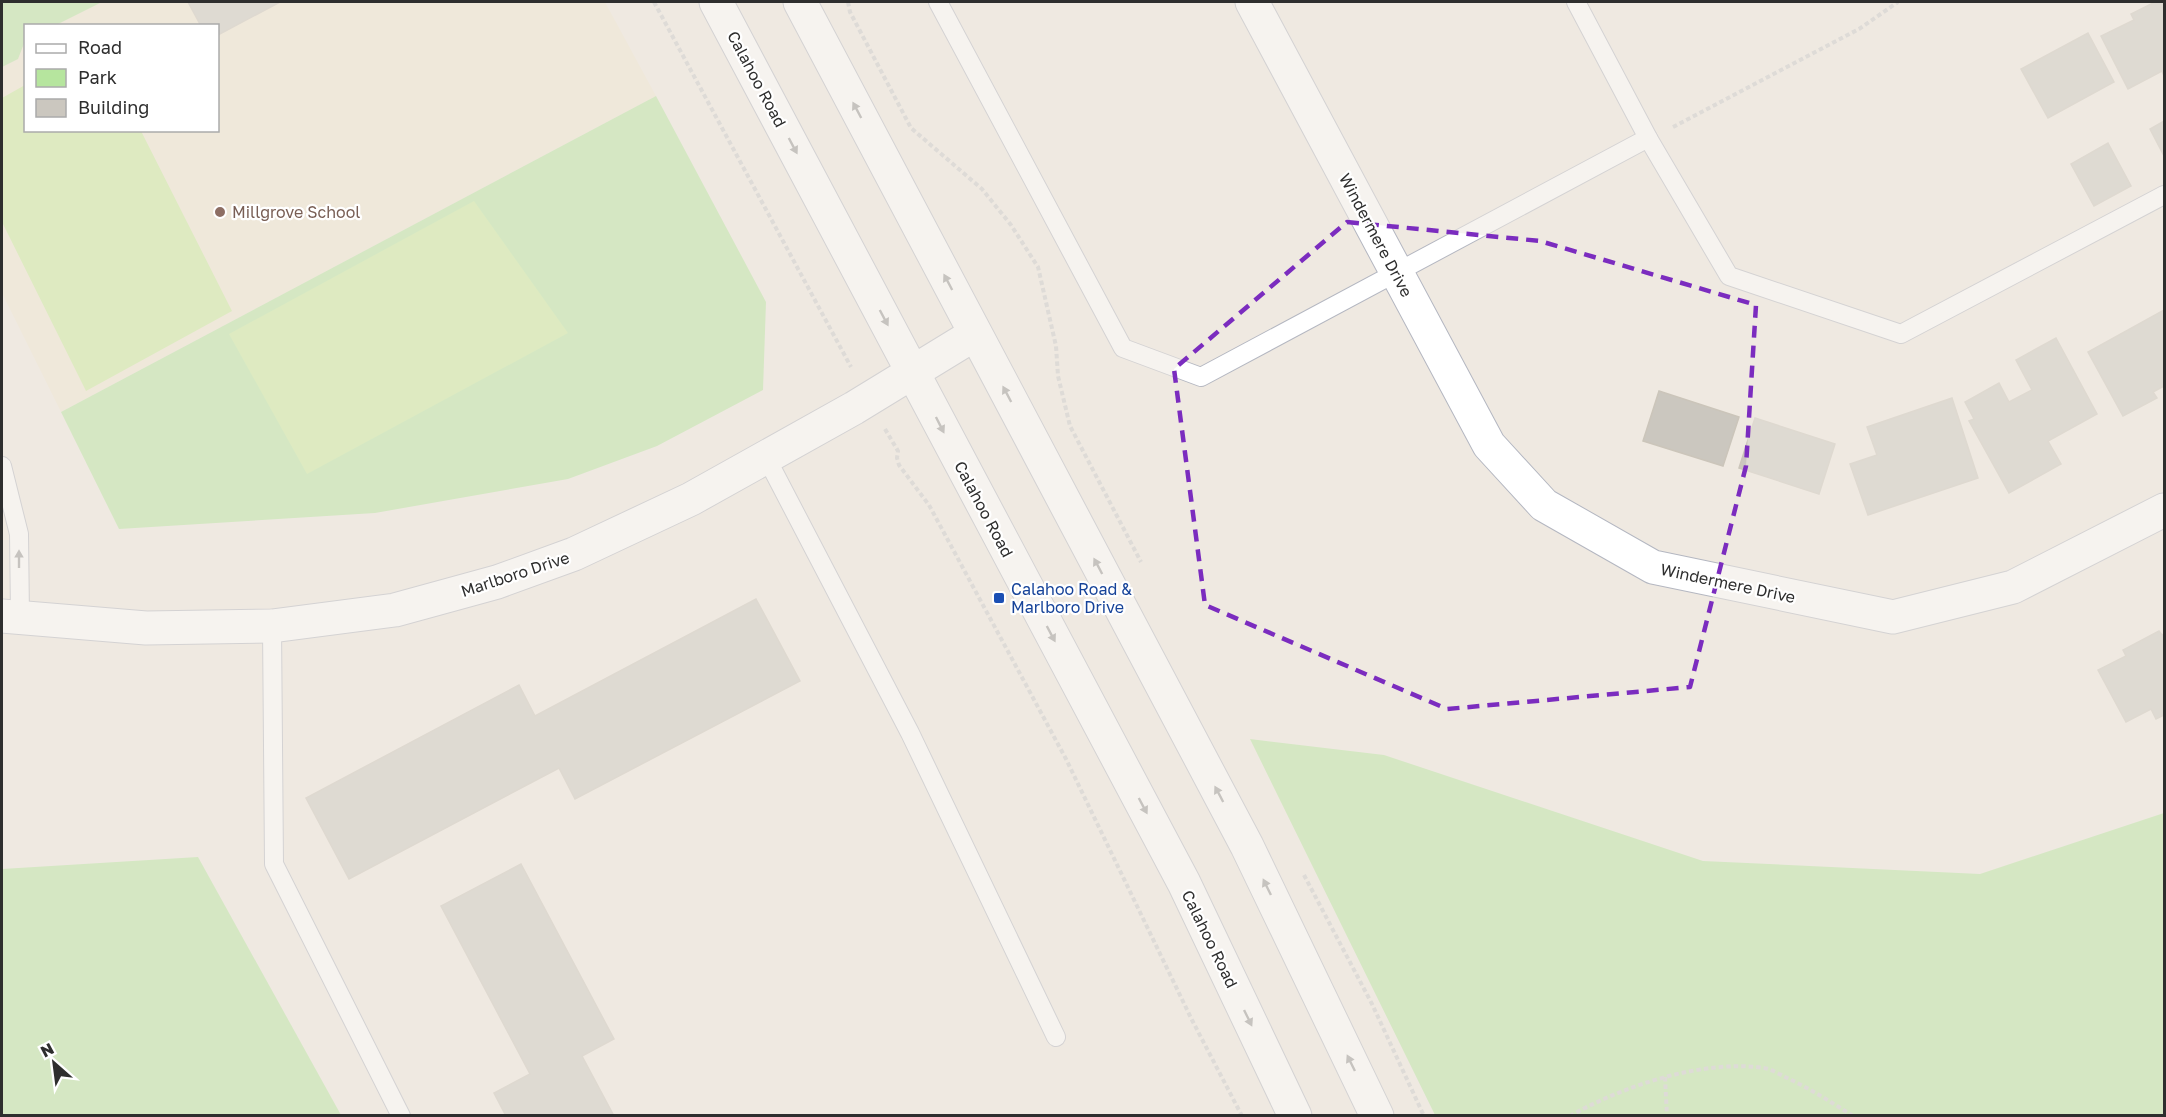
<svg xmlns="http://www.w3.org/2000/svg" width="2166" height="1117" font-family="'Golos Text',sans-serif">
  <rect width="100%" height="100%" fill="#efe9e1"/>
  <path fill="#f0e6d1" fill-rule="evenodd" d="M 2,2 L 605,2 L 656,96 L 61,412 L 2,293 ZM 26,26 L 218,26 L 218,130 L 26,130 Z"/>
  <g fill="#b6e59e">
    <path d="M 2,2 L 102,2 L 56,25 L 26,26 L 25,41 L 18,59 L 2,67 Z"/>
    <path d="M 656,96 L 766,302 L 763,390 L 657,446 L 568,479 L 375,513 L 119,529 L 61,412 Z"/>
    <path d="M 1250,739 L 1384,755 L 1703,861 L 1980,874 L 2164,813 L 2164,1115 L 1435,1115 Z"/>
    <path d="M 198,857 L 341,1115 L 2,1115 L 2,869 Z"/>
  </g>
  <g fill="#c9ec9a">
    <path d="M 25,85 L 26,130 L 141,131 L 232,311 L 86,391 L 2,222 L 2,98 Z"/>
    <path d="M 474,201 L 568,333 L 307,474 L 229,334 Z"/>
  </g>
  <g fill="#cbc7bf" stroke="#cbc5ba" stroke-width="1.5">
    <path d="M 188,2 L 280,2 L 218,35 L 218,26 L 201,26 Z"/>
    <path d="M 2155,2 L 2164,2 L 2164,76 L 2162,71 L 2128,89 L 2101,36 L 2134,20 L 2131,14 Z"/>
    <path d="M 2088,33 L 2114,82 L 2048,118 L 2021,69 Z"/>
    <path d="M 2164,121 L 2164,156 L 2150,129 Z"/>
    <path d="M 2108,143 L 2131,186 L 2094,206 L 2071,164 Z"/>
    <path d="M 2164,310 L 2164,386 L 2153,392 L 2157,398 L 2123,416 L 2088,352 Z"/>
    <path d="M 2056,338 L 2097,414 L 2048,441 L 2061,464 L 2009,493 L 1969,421 L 1974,419 L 1965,402 L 1999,383 L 2009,402 L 2032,390 L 2016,360 Z"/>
    <path d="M 1659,391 L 1739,417 L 1723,466 L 1643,441 Z"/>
    <path d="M 1952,398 L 1978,478 L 1868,515 L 1850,464 L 1877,455 L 1867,427 Z"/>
    <path d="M 1755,418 L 1835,444 L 1819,494 L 1739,468 Z"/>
    <path d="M 756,599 L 800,681 L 575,799 L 559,768 L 349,879 L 306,798 L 519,685 L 535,716 Z"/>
    <path d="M 2159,631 L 2162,635 L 2164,634 L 2164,715 L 2156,719 L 2151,709 L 2126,722 L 2098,670 L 2126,656 L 2123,650 Z"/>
    <path d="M 521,864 L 614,1039 L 582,1056 L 614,1116 L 506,1116 L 494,1093 L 530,1074 L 441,906 Z"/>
  </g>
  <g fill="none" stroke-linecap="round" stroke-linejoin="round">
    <defs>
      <g id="lane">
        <path d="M 938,2 L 1123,348 L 1201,377 L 1648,138"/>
        <path d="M 1576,2 L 1648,138 L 1729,276 L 1901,334 L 2164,195"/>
        <path d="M 767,459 L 910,733 L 1056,1037"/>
        <path d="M 2,466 L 19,534 L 20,617"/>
        <path d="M 272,626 L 274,864 L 401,1116"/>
      </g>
      <g id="street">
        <path d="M 1252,2 L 1489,445 L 1544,505 L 1653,567 L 1893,617 L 2013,587 L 2164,510"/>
        <path d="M 2,616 L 146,628 L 272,626 L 395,610 L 497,582 L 574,554 L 691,499 L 854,408 L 975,334"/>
      </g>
      <g id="secondary">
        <path d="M 716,2 L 1184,883 L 1295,1116"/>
        <path d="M 800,2 L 1247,846 L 1377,1116"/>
      </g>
    </defs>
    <use href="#lane" stroke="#b4b7c1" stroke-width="20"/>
    <use href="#street" stroke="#b4b7c1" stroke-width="35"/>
    <use href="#secondary" stroke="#b4b7c1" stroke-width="35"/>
    <g stroke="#c9c9c9" stroke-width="4" stroke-dasharray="4.5 3" stroke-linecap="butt">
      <path d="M 654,2 L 851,367"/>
      <path d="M 848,2 L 850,12 L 911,128 L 982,189 L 1011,225 L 1038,267 L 1056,346 L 1058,376 L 1070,426 L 1141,562"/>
      <path d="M 1673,127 L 1859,29 L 1898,2"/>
      <path d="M 885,429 L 898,451 L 897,458 L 899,465 L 929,505 L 1066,759 L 1192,1020 L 1242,1116"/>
      <path d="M 1304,875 L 1372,1004 L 1424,1116"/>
      <path d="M 1665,1077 L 1667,1116"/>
      <path d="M 1570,1116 C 1623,1086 1703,1059 1764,1068 C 1771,1069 1779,1074 1785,1077 C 1809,1088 1831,1102 1853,1116"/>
    </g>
    <use href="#lane" stroke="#fff" stroke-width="18"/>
    <use href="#street" stroke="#fff" stroke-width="33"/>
    <use href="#secondary" stroke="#fff" stroke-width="33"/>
  </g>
  <defs><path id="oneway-solid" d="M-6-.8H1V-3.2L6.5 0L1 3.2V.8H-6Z" transform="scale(1.5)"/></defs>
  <g fill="#969696">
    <use href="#oneway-solid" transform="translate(857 110) rotate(-118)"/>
    <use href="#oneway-solid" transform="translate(793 146) rotate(62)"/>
    <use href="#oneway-solid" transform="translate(948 282) rotate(-118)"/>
    <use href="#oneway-solid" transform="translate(884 318) rotate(62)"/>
    <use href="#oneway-solid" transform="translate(1007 394) rotate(-118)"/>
    <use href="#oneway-solid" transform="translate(940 425) rotate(63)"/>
    <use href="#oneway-solid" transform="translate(19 559) rotate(-90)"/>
    <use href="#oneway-solid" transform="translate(1098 566) rotate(-118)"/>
    <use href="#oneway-solid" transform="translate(1051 634) rotate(62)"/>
    <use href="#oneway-solid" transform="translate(1219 794) rotate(-118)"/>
    <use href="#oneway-solid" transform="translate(1143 806) rotate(62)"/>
    <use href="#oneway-solid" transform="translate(1267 887) rotate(-116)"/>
    <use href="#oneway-solid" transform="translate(1248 1018) rotate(64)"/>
    <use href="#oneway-solid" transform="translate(1351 1063) rotate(-116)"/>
  </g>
  <path d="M0 0H2166V1117H0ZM 1347,222 L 1540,241 L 1756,305 L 1746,466 L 1690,687 L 1447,709 L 1205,605 L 1174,369 Z" fill="#efe9e1" fill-opacity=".55" fill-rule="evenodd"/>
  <path fill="none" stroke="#7b2cbf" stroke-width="4.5" stroke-dasharray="12 8" stroke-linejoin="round" d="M 1347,222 L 1540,241 L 1756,305 L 1746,466 L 1690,687 L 1447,709 L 1205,605 L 1174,369 Z"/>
  <circle fill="#8d6e63" stroke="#fff" stroke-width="2" cx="220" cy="212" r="6"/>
  <rect fill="#1a4fb4" stroke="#fff" stroke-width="2" x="993" y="592" width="12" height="12" rx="3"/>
  <g text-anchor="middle" stroke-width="4.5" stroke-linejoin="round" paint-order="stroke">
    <g font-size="16" fill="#2e2e2e" stroke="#fff">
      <text transform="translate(757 79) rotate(62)" y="6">Calahoo Road</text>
      <text transform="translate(1376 235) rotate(62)" y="6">Windermere Drive</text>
      <text transform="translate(984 509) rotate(62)" y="6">Calahoo Road</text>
      <text transform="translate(515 574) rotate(-18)" y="6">Marlboro Drive</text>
      <text transform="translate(1728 583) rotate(12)" y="6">Windermere Drive</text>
      <text transform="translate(1210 939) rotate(64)" y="6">Calahoo Road</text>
    </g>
    <g font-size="16" fill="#785e54" stroke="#fff" text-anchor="start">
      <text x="232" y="218">Millgrove School</text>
    </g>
    <g font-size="16" fill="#164399" stroke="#fff" text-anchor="start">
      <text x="1011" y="595">Calahoo Road &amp;<tspan x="1011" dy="18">Marlboro Drive</tspan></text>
    </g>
  </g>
  <rect width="2166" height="1117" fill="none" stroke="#2e2e2e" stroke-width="6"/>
  <rect x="24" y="24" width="195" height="108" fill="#ffffff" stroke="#ababab" stroke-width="1.5"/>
  <rect x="36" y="44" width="30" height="9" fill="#ffffff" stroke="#ababab" stroke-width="1.5"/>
  <text x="78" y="54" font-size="18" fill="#2e2e2e">Road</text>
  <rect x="36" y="69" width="30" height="18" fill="#b6e59e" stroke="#ababab" stroke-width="1.5"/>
  <text x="78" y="84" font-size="18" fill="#2e2e2e">Park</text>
  <rect x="36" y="99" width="30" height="18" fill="#cbc7bf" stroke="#ababab" stroke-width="1.5"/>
  <text x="78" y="114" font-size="18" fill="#2e2e2e">Building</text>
  <g transform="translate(54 1063) rotate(332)" stroke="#ffffff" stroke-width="4.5" paint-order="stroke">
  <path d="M0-4.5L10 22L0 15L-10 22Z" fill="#2e2e2e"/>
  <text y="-9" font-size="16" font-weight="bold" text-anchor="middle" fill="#2e2e2e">N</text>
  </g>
</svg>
